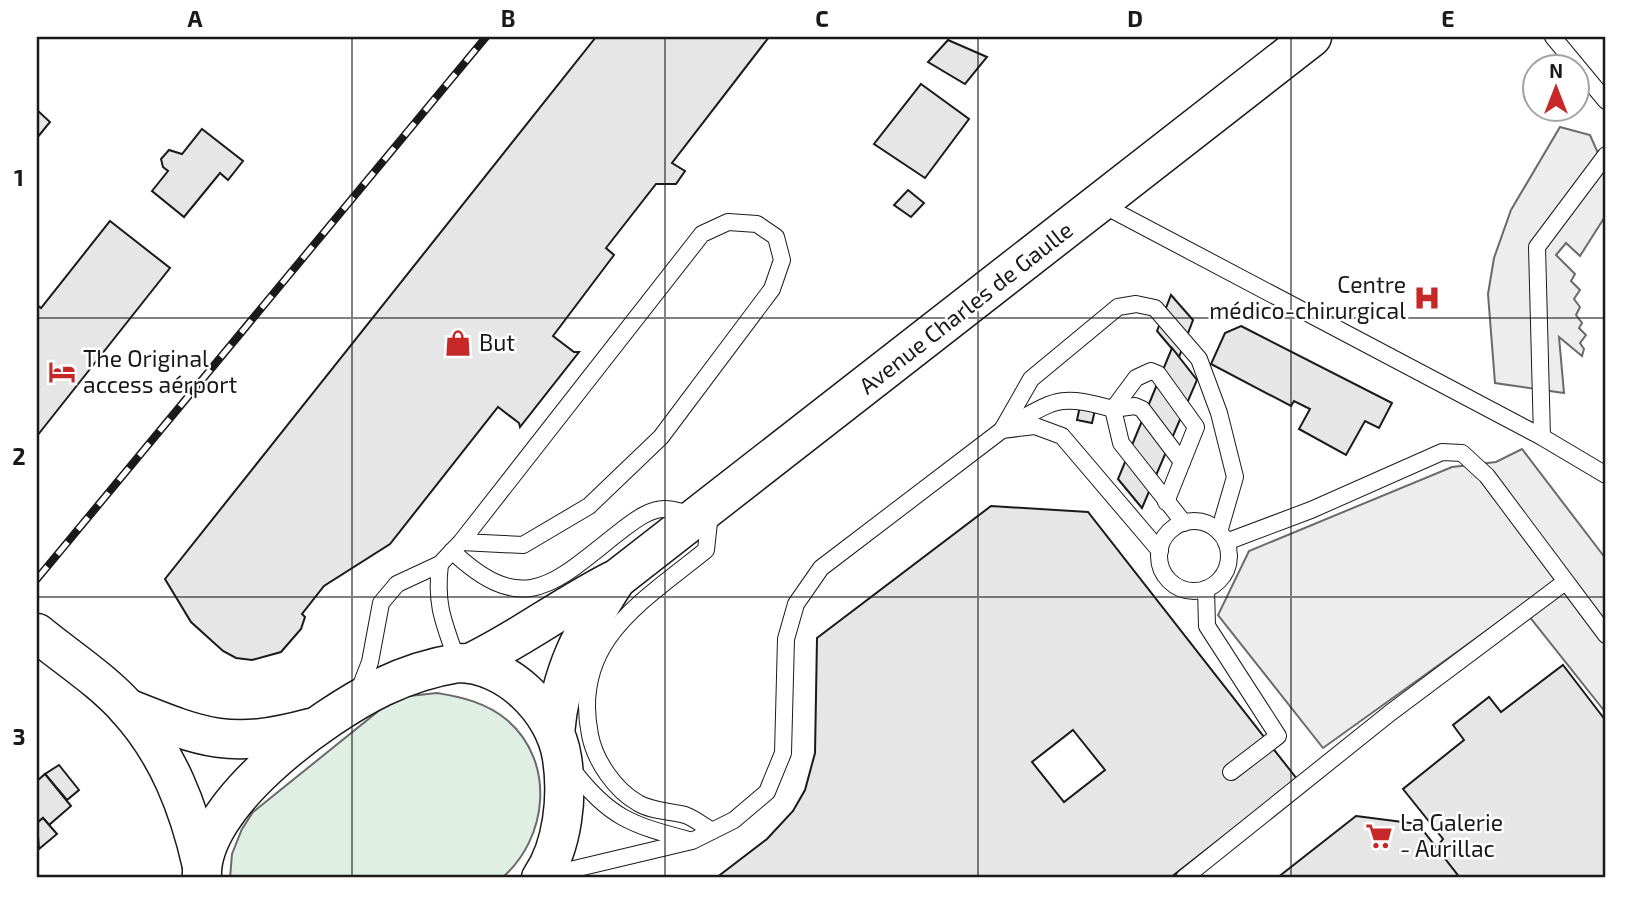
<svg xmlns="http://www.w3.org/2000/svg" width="1643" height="915" font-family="'Exo 2',sans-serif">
  <rect width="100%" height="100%" fill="#fff"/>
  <path fill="#e0efe3" stroke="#6a6a6a" stroke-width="2" d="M 437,693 C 462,697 487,703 507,720 C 556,762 548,838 502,878 L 230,878 L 232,854 L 242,829 L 253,812 L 386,705 L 409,696 Z"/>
  <g fill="#ededed" stroke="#6a6a6a" stroke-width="2">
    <path d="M 1560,127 L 1590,135 L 1606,171 L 1606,215 L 1580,256 L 1566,243 L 1556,255 L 1575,274 L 1571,281 L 1580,290 L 1574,299 L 1580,307 L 1576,315 L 1582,323 L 1579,328 L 1586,335 L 1580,343 L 1584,349 L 1582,356 L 1559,337 L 1564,393 L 1495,383 L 1488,294 L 1494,258 L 1511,210 Z"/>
    <path d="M 1522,449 L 1606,559 L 1606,713 L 1521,606 L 1323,748 L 1218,615 L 1249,551 L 1452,467 L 1496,462 Z"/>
  </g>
  <g fill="#e6e6e6" stroke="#1a1a1a" stroke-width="2" fill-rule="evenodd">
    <path d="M 596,37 L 769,37 L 672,163 L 685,171 L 676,184 L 656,184 L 606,248 L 614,255 L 553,336 L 574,352 L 579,352 L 520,427 L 519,423 L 498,407 L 390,544 L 324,586 L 302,614 L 305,617 L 301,629 L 281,652 L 252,660 L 236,658 L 223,651 L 191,622 L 165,579 Z"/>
    <path d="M 948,40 L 987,57 L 965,84 L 928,62 Z"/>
    <path d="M 921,84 L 969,119 L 925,178 L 874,144 Z"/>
    <path d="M 37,110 L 50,122 L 37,138 Z"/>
    <path d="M 202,129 L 243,161 L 228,180 L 220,173 L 184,217 L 152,191 L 168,171 L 163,167 L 161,159 L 169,150 L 182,154 Z"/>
    <path d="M 908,190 L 924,203 L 911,217 L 894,205 Z"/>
    <path d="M 110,221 L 170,268 L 37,436 L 37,305 L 41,308 Z"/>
    <path d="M 1171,295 L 1193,320 L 1179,357 L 1157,331 Z"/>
    <path d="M 1241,326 L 1392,403 L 1379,428 L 1365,421 L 1346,455 L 1299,429 L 1310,409 L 1294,401 L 1291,406 L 1211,364 L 1225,333 Z"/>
    <path d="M 1172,348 L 1197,380 L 1142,508 L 1118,479 Z"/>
    <path d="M 1080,406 L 1095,410 L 1092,423 L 1077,420 Z"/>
    <path d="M 991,506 L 1088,512 L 1297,779 L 1170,878 L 716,878 L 767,839 L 793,811 L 805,790 L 815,753 L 817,638 ZM 1073,730 L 1105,770 L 1064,802 L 1032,762 Z"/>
    <path d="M 1563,665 L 1606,721 L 1606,878 L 1460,878 L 1436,848 L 1443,839 L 1403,789 L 1464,740 L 1453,725 L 1489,697 L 1501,712 Z"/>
    <path d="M 59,765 L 79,790 L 67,800 L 45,774 Z"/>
    <path d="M 45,774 L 71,806 L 49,825 L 43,818 L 37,823 L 37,781 Z"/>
    <path d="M 1356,816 L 1418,824 L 1460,878 L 1277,878 Z"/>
    <path d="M 43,818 L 57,834 L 39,849 L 37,823 Z"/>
  </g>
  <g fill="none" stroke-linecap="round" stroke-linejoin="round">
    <defs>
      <g id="lane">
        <path d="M 1553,37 L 1606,101"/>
        <path d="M 1101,204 L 1542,437 L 1537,247 L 1606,155"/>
        <path d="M 1113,409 L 1136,378 L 1151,371 L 1158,374 L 1196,427 L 1166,502"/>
        <path d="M 1113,409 L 1135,406 L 1142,409 L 1182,462"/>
        <path d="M 1010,425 C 1057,399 1060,394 1113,409 L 1121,443 L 1184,523"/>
        <path d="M 1002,430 L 1031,379 L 1118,307 L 1136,304 L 1155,308 L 1199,359 L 1219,413 L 1235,477 L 1219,532"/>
        <path d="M 1542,437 L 1606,475"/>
        <path d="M 710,513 L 706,550 C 642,602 571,641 590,735 C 595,761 615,790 638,803 C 651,811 670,811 685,815 C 694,818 704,826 712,831"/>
        <circle cx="1194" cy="556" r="35"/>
        <path d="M 1226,542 L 1311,510 L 1442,452 L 1462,453 L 1487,476 L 1606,635"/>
        <path d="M 452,551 C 526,621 556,581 622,530 C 634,521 650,508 666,509 C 674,509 684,513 692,514"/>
        <path d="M 440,564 C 435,606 444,623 458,663"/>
        <path d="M 1206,589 L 1207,626 L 1278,736 L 1231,772"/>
        <path d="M 358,693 L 370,662 L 381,603 L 397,584 L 440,564 L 461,542 L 702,234 L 728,222 L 757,224 L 776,237 L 782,260 L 772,289 L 661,437 L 589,506 L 523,545 L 461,542"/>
        <path d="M 572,769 C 609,818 632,825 689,840"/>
        <path d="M 549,875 L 692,841 L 734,820 L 767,792 L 783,753 L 786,639 L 796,604 L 821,568 L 1002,430 L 1035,426 L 1062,436 L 1160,551"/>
        <path d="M 1184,878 L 1390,713 L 1565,582"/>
      </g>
      <g id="secondary">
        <path d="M 37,633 C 66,657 102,680 127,708 C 168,753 189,808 202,866"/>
        <path d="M 470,663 C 522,638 567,603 618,578 L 1312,37"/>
        <path d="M 127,708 C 202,738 229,750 310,728"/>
        <path d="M 555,733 C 560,671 583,631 616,580"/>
        <path d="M 202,878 C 198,805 322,716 382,687 C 405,676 433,667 458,663 C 507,663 555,710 562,758 C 568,796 563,846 541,878"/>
      </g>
    </defs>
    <use href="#lane" stroke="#1a1a1a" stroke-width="18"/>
    <use href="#secondary" stroke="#1a1a1a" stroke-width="41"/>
    <use href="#lane" stroke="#fff" stroke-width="16"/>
    <use href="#secondary" stroke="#fff" stroke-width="38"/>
    <defs>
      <path id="rail" d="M 37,579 L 486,37"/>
    </defs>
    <use href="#rail" stroke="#1a1a1a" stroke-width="8"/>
    <use href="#rail" stroke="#fff" stroke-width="5" stroke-dasharray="16" stroke-linecap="butt"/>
  </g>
  <path fill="none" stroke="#1a1a1a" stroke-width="2" stroke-opacity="0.55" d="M 352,37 L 352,878M 665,37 L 665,878M 978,37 L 978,878M 1291,37 L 1291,878M 37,318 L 1606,318M 37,597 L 1606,597"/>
  <defs>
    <symbol id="hospital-bare" viewBox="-9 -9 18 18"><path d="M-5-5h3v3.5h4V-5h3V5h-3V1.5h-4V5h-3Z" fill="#c62828" stroke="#fff" stroke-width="2.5" paint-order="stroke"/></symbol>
    <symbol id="shop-bare" viewBox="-9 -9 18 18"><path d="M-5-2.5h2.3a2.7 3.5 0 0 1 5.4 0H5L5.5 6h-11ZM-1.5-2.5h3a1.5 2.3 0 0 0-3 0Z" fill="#c62828" stroke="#fff" stroke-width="2.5" paint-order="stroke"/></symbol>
    <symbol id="hotel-bare" viewBox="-9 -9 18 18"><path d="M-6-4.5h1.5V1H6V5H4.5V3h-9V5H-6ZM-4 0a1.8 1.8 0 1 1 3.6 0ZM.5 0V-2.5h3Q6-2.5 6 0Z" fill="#c62828" stroke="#fff" stroke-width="2.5" paint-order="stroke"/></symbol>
    <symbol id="supermarket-bare" viewBox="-9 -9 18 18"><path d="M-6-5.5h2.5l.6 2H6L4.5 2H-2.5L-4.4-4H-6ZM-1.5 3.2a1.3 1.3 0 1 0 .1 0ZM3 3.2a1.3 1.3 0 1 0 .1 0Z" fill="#c62828" stroke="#fff" stroke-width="2.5" paint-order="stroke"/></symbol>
  </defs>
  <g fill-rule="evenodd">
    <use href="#hospital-bare" x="1408" y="279" width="38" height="38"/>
    <use href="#shop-bare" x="439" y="324" width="38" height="38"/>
    <use href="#hotel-bare" x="43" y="353" width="38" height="38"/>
    <use href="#supermarket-bare" x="1360" y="817" width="38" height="38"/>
  </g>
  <g text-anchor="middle" stroke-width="5" stroke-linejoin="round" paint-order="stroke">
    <g font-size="23" fill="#1a1a1a" stroke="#fff" text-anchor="start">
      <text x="1406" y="293" text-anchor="end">Centre<tspan x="1406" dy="26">médico-chirurgical</tspan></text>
      <text x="479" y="351">But</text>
      <text x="83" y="367">The Original<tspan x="83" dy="26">access aérport</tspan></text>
      <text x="1400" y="831">La Galerie<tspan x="1400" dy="26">- Aurillac</tspan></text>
    </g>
    <g font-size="23" fill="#1a1a1a" stroke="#fff">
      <text transform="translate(966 308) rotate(-38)" y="8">Avenue Charles de Gaulle</text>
    </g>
  </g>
  <rect width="1643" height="915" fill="none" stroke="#ffffff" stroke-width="77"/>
  <g transform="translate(1556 88)"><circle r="33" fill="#ffffff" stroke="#a3a3a3" stroke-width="2"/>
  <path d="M0-5L12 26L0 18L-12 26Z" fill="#c62828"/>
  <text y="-10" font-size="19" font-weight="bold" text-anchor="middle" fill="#1a1a1a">N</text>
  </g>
  <rect x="38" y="38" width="1566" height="838" fill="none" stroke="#1a1a1a" stroke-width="2.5"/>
  <g font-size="23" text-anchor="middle" font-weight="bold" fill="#1a1a1a">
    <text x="195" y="27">A</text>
    <text x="508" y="27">B</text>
    <text x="822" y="27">C</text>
    <text x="1135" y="27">D</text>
    <text x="1448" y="27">E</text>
    <text x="19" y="186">1</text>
    <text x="19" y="465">2</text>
    <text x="19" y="745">3</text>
  </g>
</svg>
